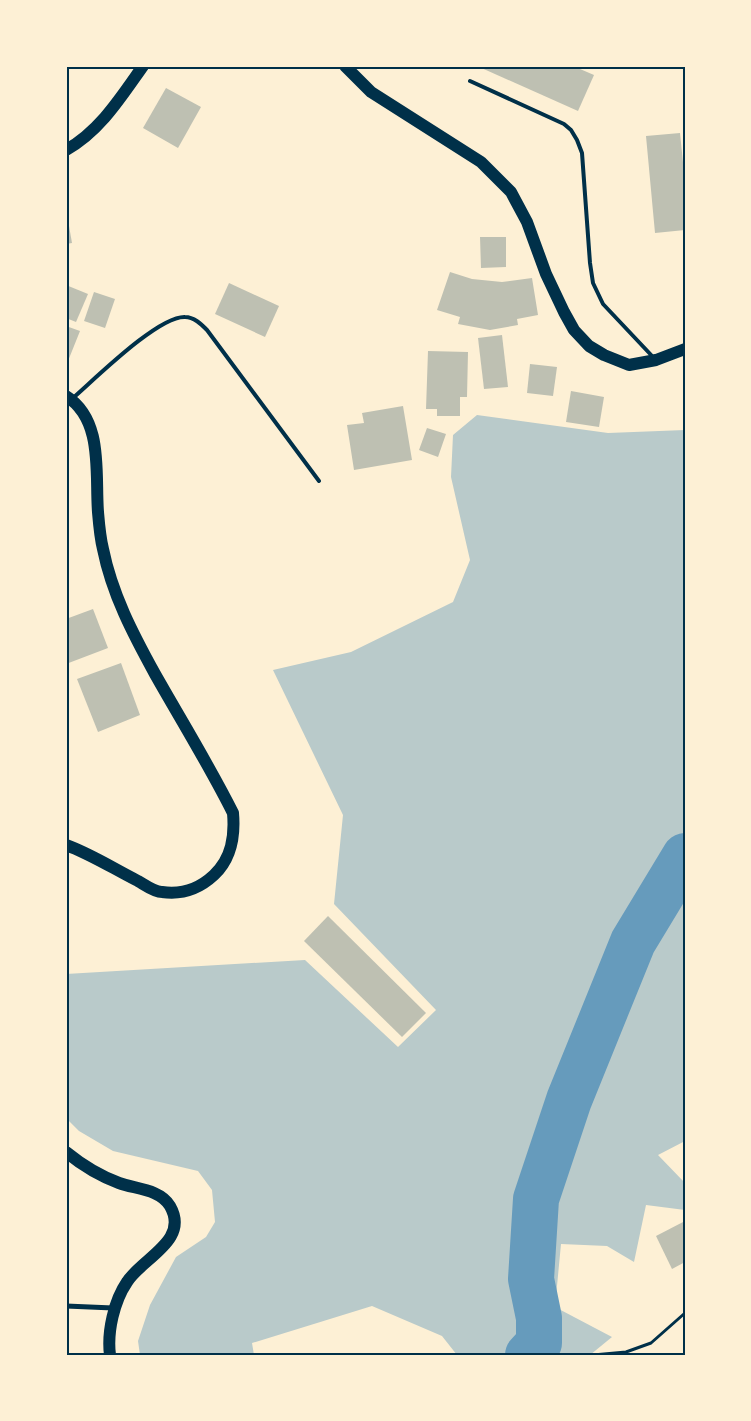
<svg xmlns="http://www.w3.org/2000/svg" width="751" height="1421" font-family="Inter,sans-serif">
  <rect width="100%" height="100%" fill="#fdf0d5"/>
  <path fill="#b9caca" d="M 477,415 L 608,433 L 685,430 L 685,1141 L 658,1155 L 685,1183 L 685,1210 L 646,1205 L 634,1262 L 607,1246 L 561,1244 L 555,1307 L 612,1337 L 590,1355 L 457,1355 L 442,1336 L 372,1306 L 252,1343 L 254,1355 L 140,1355 L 138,1341 L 150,1305 L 176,1257 L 206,1237 L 215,1222 L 212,1190 L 198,1171 L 113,1151 L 79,1131 L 66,1118 L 66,974 L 305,960 L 398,1047 L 436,1010 L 334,904 L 343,815 L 273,670 L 351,652 L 453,602 L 470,560 L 451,477 L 453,435 Z"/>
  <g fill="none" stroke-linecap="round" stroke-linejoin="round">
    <path stroke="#669bbc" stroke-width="46" d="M 528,1355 L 539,1343 L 539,1318 L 531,1279 L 536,1199 L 569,1100 L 633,942 L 685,856"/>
  </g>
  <g fill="#bec0b2">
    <path d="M 477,66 L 573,66 L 594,75 L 578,111 Z"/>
    <path d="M 166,88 L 201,107 L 178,148 L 143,128 Z"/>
    <path d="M 680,133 L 685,182 L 685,230 L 655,233 L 646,136 Z"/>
    <path d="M 66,209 L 72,243 L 66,244 Z"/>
    <path d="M 480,237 L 506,237 L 506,267 L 481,268 Z"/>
    <path d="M 450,272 L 472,279 L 502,282 L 532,278 L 538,315 L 517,319 L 518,325 L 490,330 L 458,324 L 460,317 L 437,310 Z"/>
    <path d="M 229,283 L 279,306 L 265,337 L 215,314 Z"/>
    <path d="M 66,285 L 88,294 L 76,322 L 66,318 Z"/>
    <path d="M 94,292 L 115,299 L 105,328 L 84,321 Z"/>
    <path d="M 66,326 L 80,331 L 66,366 Z"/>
    <path d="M 502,335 L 508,387 L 484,389 L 478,338 Z"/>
    <path d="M 428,351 L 468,352 L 467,397 L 460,397 L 460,416 L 437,416 L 437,409 L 426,409 Z"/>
    <path d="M 530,364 L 557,367 L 553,396 L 527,393 Z"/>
    <path d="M 571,391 L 604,397 L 599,427 L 566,422 Z"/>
    <path d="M 403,406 L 412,460 L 354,470 L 347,425 L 364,423 L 362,413 Z"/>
    <path d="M 427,428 L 446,434 L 438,457 L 419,450 Z"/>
    <path d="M 93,609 L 108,648 L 66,664 L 66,619 Z"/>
    <path d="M 121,663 L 140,715 L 98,732 L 77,679 Z"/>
    <path d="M 328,916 L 426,1013 L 402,1037 L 304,941 Z"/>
    <path d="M 685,1221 L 685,1262 L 672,1269 L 656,1236 Z"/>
  </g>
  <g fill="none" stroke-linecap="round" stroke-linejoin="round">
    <path stroke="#003049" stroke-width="3" d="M 593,1355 L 626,1352 L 651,1343 L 685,1313"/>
    <g stroke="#003049" stroke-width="4">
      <path d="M 470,81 L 564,124 L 571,130 L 577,140 L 582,153 L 590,263 L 593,283 L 603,304 L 653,357"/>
      <path d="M 73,398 C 95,379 158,316 185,317 C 194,317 201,324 207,330 L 319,481"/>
    </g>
    <path stroke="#003049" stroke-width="5" d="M 66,1306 L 113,1308"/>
    <g stroke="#003049" stroke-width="12">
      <path d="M 345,66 L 371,92 L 481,162 L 511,192 L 527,222 L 546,274 L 564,312 L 574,330 L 589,346 L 604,355 L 629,365 L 656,360 L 685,349"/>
      <path d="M 66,150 C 100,131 121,97 143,66"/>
      <path d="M 66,396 C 104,420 95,474 98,512 C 99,524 100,537 103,549 C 112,594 133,634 155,674 C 181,720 209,765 233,813 C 235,836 232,858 214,875 C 199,889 182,895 162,892 C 154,892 145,885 138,881 C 114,869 91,854 66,845"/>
      <path d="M 66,1152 C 82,1165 100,1176 119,1183 C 135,1189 160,1189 170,1206 C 190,1241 142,1258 127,1282 C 114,1301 107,1332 110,1355"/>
    </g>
  </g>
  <rect width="751" height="1421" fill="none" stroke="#fdf0d5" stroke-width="135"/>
  <rect x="68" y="68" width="616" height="1286" fill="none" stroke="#003049" stroke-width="2"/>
</svg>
